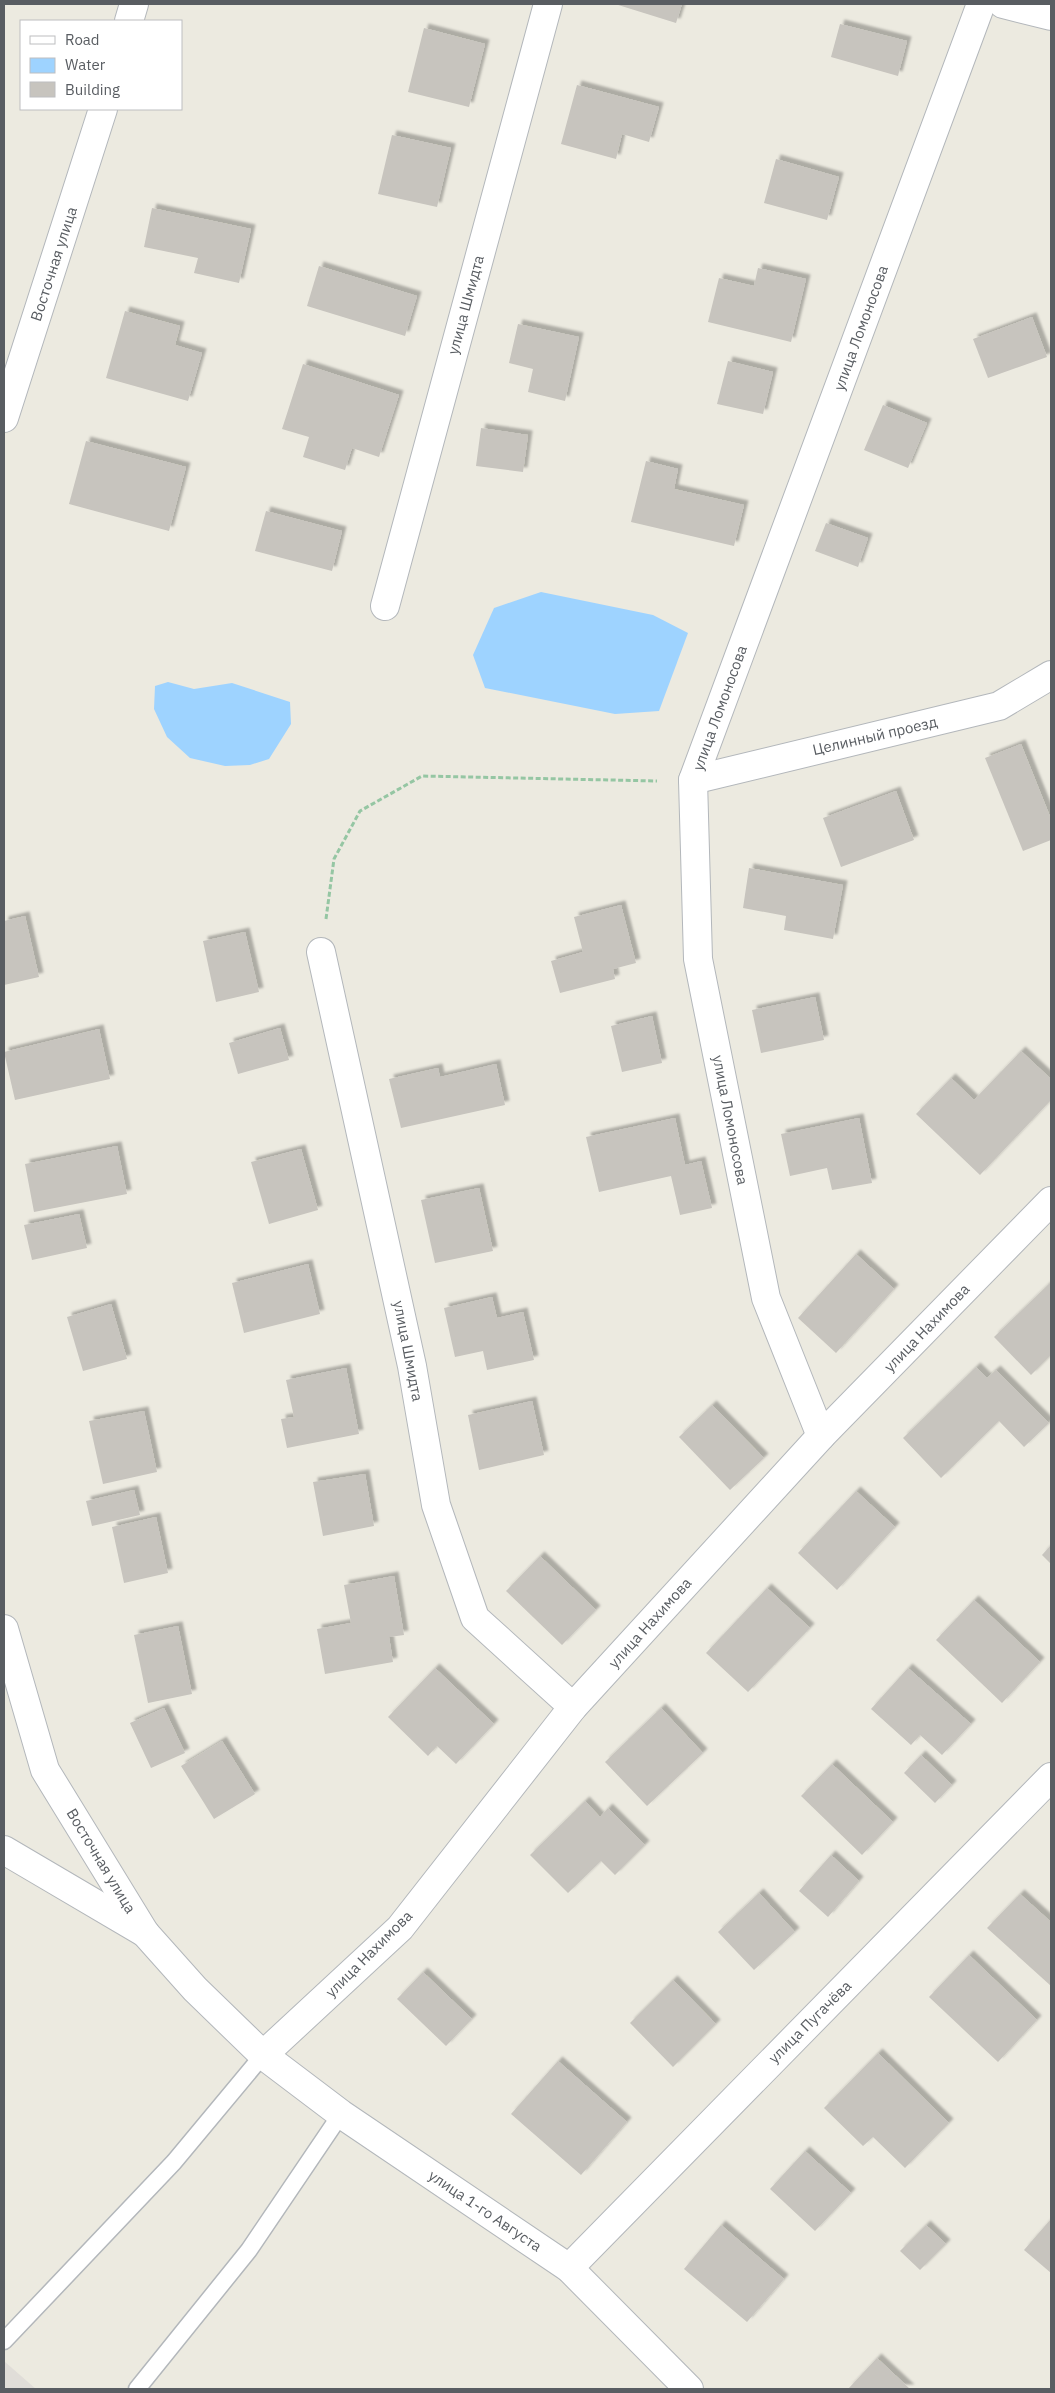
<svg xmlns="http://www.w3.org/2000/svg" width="1055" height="2393" font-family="'IBM Plex Sans',sans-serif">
  <defs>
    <filter id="shadow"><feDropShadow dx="4.5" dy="-4.5" stdDeviation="1" flood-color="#0004"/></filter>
  </defs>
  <rect width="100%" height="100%" fill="#eceae0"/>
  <path fill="#e0ddd8" d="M 4,2361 L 36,2389 L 4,2389 Z"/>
  <g fill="#9ed3ff">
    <path d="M 541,592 L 653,615 L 688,633 L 659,711 L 615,714 L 485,688 L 473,655 L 494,608 Z"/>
    <path d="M 168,682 L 194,689 L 232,683 L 290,702 L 291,724 L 269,759 L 250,765 L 225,766 L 190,758 L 167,737 L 154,709 L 155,686 Z"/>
  </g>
  <g fill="#c7c4be" filter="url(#shadow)">
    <path d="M 615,4 L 682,4 L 676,23 Z"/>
    <path d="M 840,24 L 907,41 L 898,76 L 831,57 Z"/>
    <path d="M 424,28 L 485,44 L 469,107 L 408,92 Z"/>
    <path d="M 577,85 L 659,107 L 649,142 L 622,134 L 616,159 L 561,144 Z"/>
    <path d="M 392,135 L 451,148 L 437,207 L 378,194 Z"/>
    <path d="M 776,159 L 839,177 L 827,220 L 764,203 Z"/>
    <path d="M 152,208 L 251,229 L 239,283 L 194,273 L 198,258 L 144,247 Z"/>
    <path d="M 319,266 L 417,296 L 405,336 L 307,306 Z"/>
    <path d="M 758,268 L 806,279 L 791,342 L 708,322 L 719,278 L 754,286 Z"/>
    <path d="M 125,311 L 180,326 L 175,345 L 202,353 L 188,401 L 106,378 Z"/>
    <path d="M 1032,317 L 1047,357 L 988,378 L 973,339 Z"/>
    <path d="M 518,324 L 579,337 L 565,401 L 528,392 L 533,369 L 509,363 Z"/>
    <path d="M 728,361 L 773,372 L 763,414 L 717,404 Z"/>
    <path d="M 303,364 L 399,395 L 379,457 L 352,448 L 345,470 L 303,457 L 309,437 L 282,429 Z"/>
    <path d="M 883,405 L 927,423 L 908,468 L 864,450 Z"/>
    <path d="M 481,428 L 528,435 L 523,472 L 476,466 Z"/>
    <path d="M 86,441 L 186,467 L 169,531 L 69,504 Z"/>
    <path d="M 646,461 L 678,469 L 674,489 L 744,505 L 734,546 L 631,522 Z"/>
    <path d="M 266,511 L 342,531 L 332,571 L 255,551 Z"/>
    <path d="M 826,523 L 868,538 L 858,567 L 815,551 Z"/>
    <path d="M 1021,744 L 1051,819 L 1051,840 L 1023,851 L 985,758 Z"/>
    <path d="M 896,791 L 914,840 L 841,867 L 823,818 Z"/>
    <path d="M 749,868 L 843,885 L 833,939 L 784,930 L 786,916 L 743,908 Z"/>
    <path d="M 621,905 L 636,963 L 613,969 L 615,979 L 560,993 L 551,961 L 583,952 L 574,917 Z"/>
    <path d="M 25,916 L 39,977 L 4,985 L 4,921 Z"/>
    <path d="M 245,932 L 259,992 L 216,1002 L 203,941 Z"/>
    <path d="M 815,997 L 824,1040 L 761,1053 L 752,1010 Z"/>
    <path d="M 652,1016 L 662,1063 L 622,1072 L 611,1026 Z"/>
    <path d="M 280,1028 L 289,1060 L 238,1074 L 229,1043 Z"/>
    <path d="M 99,1029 L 110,1079 L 15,1100 L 4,1052 Z"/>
    <path d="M 1021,1051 L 1051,1079 L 1051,1100 L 980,1175 L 916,1114 L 951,1078 L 974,1100 Z"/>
    <path d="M 496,1064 L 505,1105 L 401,1128 L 389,1079 L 438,1068 L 440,1077 Z"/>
    <path d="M 675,1118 L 685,1165 L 701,1161 L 712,1208 L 680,1215 L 671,1176 L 599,1192 L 586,1137 Z"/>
    <path d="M 859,1118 L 872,1183 L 832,1190 L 827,1168 L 790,1176 L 781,1134 Z"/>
    <path d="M 117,1146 L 127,1194 L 34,1212 L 25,1164 Z"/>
    <path d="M 301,1149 L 318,1210 L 269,1224 L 251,1162 Z"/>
    <path d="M 479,1188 L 493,1251 L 435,1263 L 421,1200 Z"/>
    <path d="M 79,1214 L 87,1248 L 32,1260 L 24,1225 Z"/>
    <path d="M 856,1254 L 894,1289 L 836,1353 L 798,1318 Z"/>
    <path d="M 308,1264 L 320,1314 L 244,1333 L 232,1283 Z"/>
    <path d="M 1051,1282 L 1051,1355 L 1031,1375 L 994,1337 Z"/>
    <path d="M 492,1297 L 497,1318 L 523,1312 L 534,1360 L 487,1370 L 483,1351 L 455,1357 L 444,1308 Z"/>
    <path d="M 111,1304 L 127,1359 L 83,1371 L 67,1317 Z"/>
    <path d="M 976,1367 L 987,1378 L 996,1370 L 1049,1423 L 1024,1447 L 999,1421 L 941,1478 L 903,1438 Z"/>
    <path d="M 346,1368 L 359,1434 L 287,1448 L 281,1419 L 294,1417 L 286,1380 Z"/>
    <path d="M 532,1401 L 544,1455 L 479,1470 L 468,1415 Z"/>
    <path d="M 712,1405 L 764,1458 L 730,1490 L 679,1437 Z"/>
    <path d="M 144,1411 L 157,1472 L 103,1484 L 89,1421 Z"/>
    <path d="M 365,1474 L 374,1526 L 323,1536 L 313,1482 Z"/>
    <path d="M 134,1490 L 140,1515 L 92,1526 L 86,1501 Z"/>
    <path d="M 856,1491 L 895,1527 L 837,1590 L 798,1553 Z"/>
    <path d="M 156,1517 L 168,1573 L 124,1583 L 112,1527 Z"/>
    <path d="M 1051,1545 L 1051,1564 L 1042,1555 Z"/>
    <path d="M 540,1556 L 596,1610 L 562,1645 L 506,1591 Z"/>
    <path d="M 394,1576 L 404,1635 L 389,1637 L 393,1662 L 325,1674 L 317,1629 L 351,1623 L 344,1585 Z"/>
    <path d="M 767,1588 L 810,1628 L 748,1692 L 706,1653 Z"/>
    <path d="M 974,1600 L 1040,1662 L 1002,1703 L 936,1640 Z"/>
    <path d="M 178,1626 L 192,1694 L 148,1703 L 134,1635 Z"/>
    <path d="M 435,1668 L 494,1724 L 456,1764 L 437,1746 L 428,1756 L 388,1717 Z"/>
    <path d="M 908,1668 L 971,1724 L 942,1755 L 920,1735 L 911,1745 L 871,1709 Z"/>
    <path d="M 164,1708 L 185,1753 L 151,1768 L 130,1723 Z"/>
    <path d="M 661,1708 L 703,1753 L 647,1806 L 605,1762 Z"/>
    <path d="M 222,1741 L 255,1794 L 214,1819 L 181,1766 Z"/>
    <path d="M 921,1755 L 952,1785 L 935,1803 L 904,1773 Z"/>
    <path d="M 832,1764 L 893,1822 L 862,1855 L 801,1796 Z"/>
    <path d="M 585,1801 L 600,1817 L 608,1808 L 645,1845 L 615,1875 L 601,1861 L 568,1893 L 530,1855 Z"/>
    <path d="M 831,1855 L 859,1881 L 828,1917 L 799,1891 Z"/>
    <path d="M 759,1893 L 795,1932 L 754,1970 L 718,1932 Z"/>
    <path d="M 1020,1894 L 1051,1922 L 1051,1986 L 987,1928 Z"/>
    <path d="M 969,1955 L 1037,2020 L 998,2062 L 929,1997 Z"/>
    <path d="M 423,1972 L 472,2019 L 446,2046 L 397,1999 Z"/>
    <path d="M 673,1980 L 716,2024 L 673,2067 L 630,2023 Z"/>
    <path d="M 878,2053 L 949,2123 L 905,2168 L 873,2137 L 863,2146 L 824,2108 Z"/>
    <path d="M 558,2061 L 627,2122 L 581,2175 L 511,2114 Z"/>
    <path d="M 805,2151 L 851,2193 L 815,2231 L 770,2189 Z"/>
    <path d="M 1051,2219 L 1051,2273 L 1024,2250 Z"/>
    <path d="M 721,2225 L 784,2279 L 747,2322 L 684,2269 Z"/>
    <path d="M 926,2225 L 946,2244 L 920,2270 L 900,2251 Z"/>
    <path d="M 877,2358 L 910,2389 L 848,2389 Z"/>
  </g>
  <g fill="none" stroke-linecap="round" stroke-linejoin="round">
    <defs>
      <g id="service">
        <path d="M 4,2341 L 174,2162 L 263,2055"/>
        <path d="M 137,2389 L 249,2250 L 341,2114"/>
      </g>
      <g id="minor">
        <path d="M 1003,4 L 1051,16"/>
        <path d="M 385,606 L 548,4"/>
        <path d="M 693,780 L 999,706 L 1051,675"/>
        <path d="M 321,952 L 412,1366 L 436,1505 L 475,1618 L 573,1707"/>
        <path d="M 821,1436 L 766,1298 L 698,959 L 693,780 L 981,4"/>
        <path d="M 4,1850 L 145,1933"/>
        <path d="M 263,2055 L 400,1928 L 573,1707 L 821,1436 L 1051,1201"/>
        <path d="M 569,2268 L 689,2389"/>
      </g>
      <g id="tertiary">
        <path d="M 129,21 L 134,4"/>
        <path d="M 4,418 L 103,109"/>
        <path d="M 4,1629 L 45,1770 L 145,1933 L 195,1989 L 263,2055 L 341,2114 L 569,2268 L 1051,1777"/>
      </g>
    </defs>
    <use href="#service" stroke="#b3b7bb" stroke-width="19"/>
    <use href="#minor" stroke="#b3b7bb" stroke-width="30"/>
    <use href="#tertiary" stroke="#b3b7bb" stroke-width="30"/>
    <path stroke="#95c6a3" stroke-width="3" stroke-dasharray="5 2.5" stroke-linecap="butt" d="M 326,919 L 334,859 L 360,811 L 422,776 L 657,781"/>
    <use href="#service" stroke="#fff" stroke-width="16"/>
    <use href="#minor" stroke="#fff" stroke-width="28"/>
    <use href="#tertiary" stroke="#fff" stroke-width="28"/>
  </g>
  <g text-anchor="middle" stroke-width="4.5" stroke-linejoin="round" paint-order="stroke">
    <g font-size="15" fill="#595d62" stroke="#fff">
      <text transform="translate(54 264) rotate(-72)" y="5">Восточная улица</text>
      <text transform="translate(466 305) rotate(-75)" y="5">улица Шмидта</text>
      <text transform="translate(861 328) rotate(-70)" y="5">улица Ломоносова</text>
      <text transform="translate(720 708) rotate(-70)" y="5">улица Ломоносова</text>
      <text transform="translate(875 736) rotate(-13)" y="5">Целинный проезд</text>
      <text transform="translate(730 1120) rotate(79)" y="5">улица Ломоносова</text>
      <text transform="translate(927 1328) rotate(-46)" y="5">улица Нахимова</text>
      <text transform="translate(408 1351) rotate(79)" y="5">улица Шмидта</text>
      <text transform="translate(650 1623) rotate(-48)" y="5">улица Нахимова</text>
      <text transform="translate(101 1861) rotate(59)" y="5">Восточная улица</text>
      <text transform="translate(369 1954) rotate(-45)" y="5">улица Нахимова</text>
      <text transform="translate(810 2022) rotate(-45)" y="5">улица Пугачёва</text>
      <text transform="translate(485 2211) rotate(34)" y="5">улица 1-го Августа</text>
    </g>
  </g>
  <rect width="1055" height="2393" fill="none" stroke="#595d62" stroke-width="10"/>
  <rect x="20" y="20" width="162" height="90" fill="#ffffff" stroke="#bdbec0"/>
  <rect x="30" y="36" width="25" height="8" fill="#ffffff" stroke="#bdbec0"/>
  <text x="65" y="45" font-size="15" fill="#595d62">Road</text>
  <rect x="30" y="58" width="25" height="15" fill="#9ed3ff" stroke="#bdbec0"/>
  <text x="65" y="70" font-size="15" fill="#595d62">Water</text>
  <rect x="30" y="82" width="25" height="15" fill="#c7c4be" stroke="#bdbec0"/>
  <text x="65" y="95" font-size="15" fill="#595d62">Building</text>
</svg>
